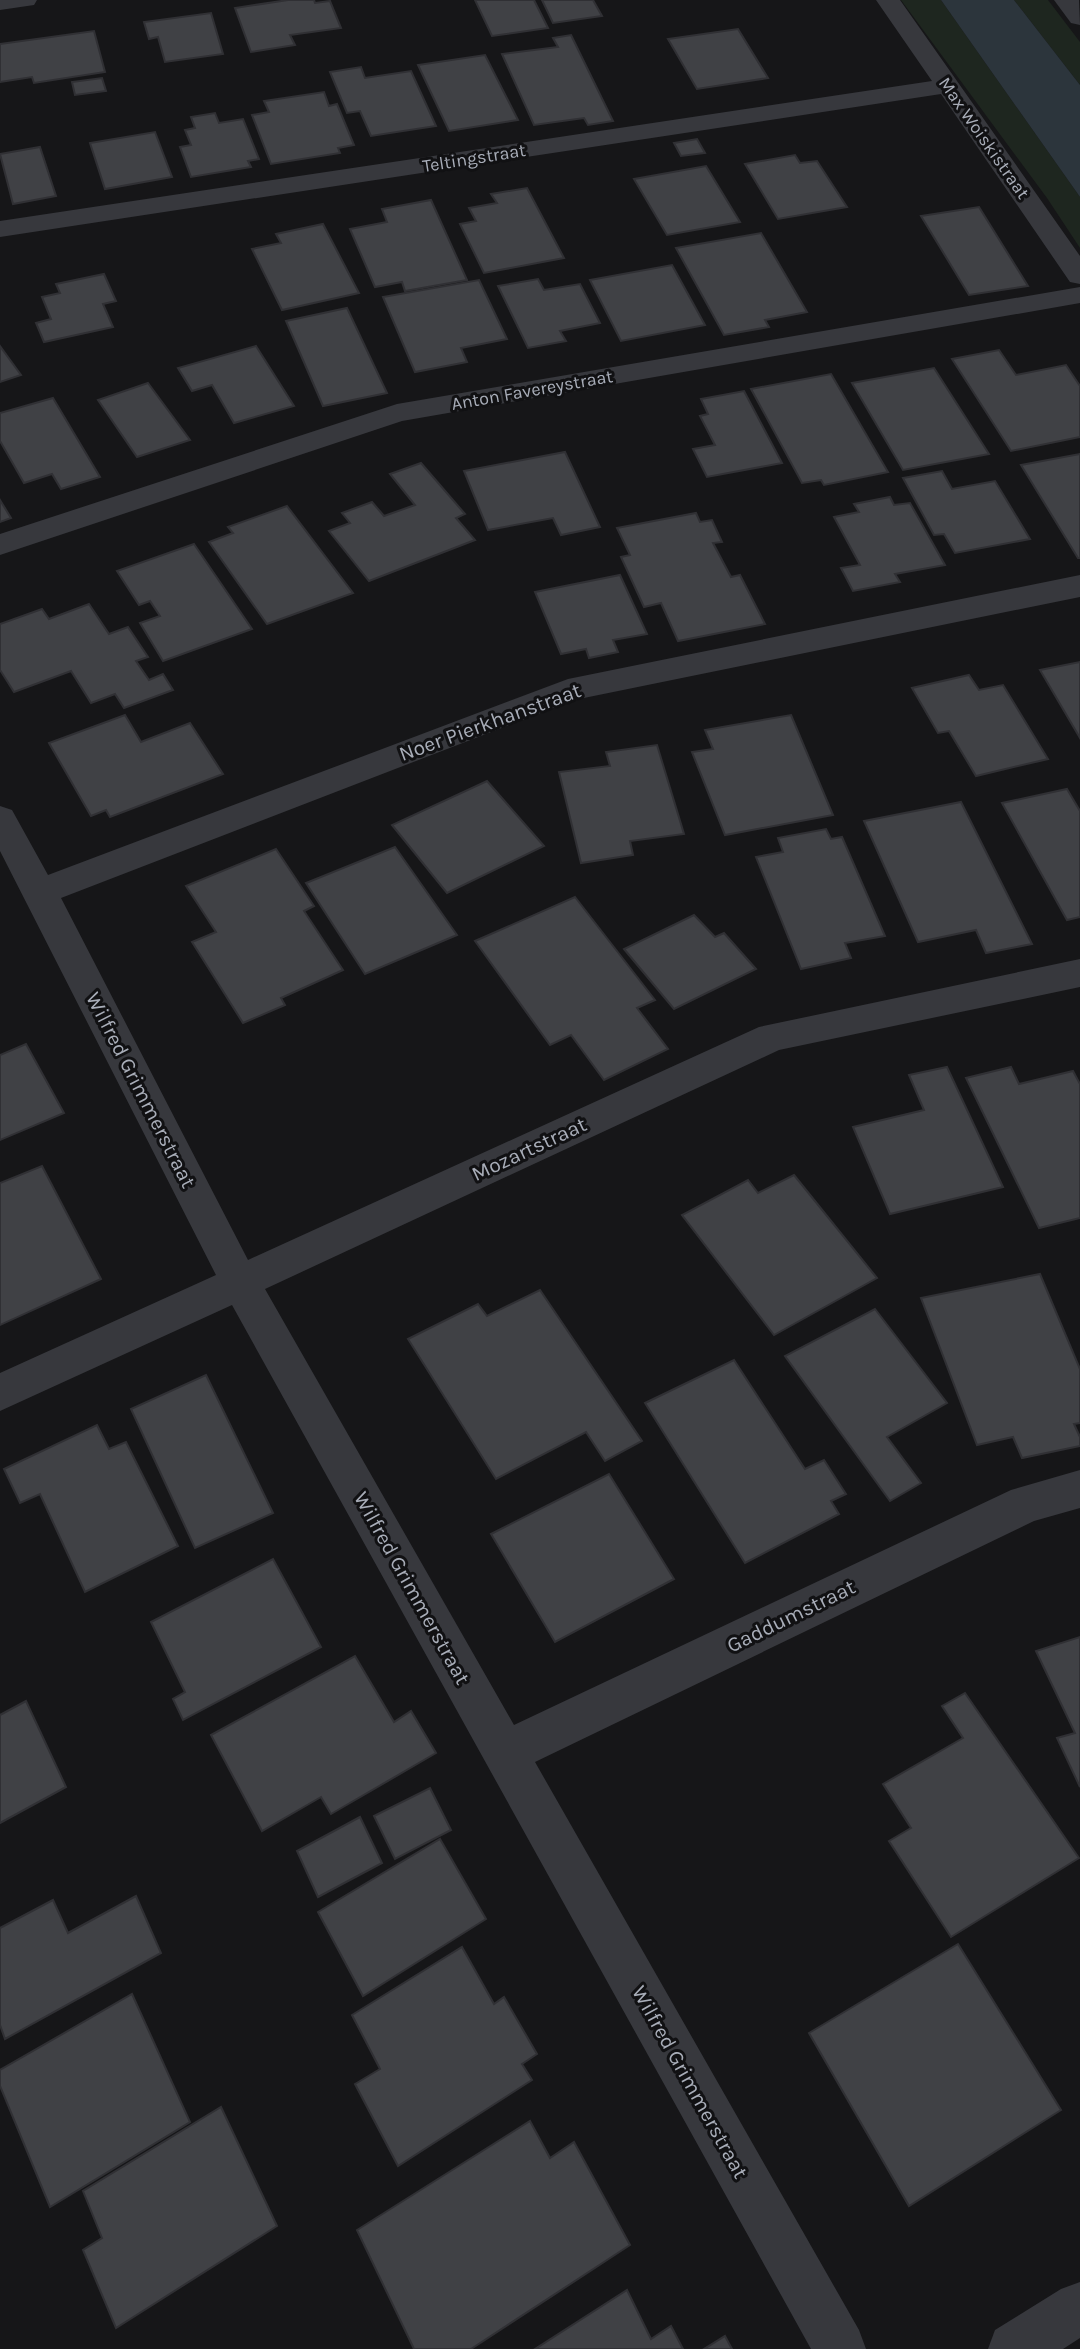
<svg xmlns="http://www.w3.org/2000/svg" width="1080" height="2349" font-family="Karla,sans-serif">
  <rect width="100%" height="100%" fill="#161618"/>
  <g fill="#1e261f">
    <path d="M 901,0 L 941,0 L 1080,197 L 1080,248 L 1047,198 Z"/>
    <path d="M 1014,0 L 1048,0 L 1080,42 L 1080,85 Z"/>
  </g>
  <path fill="#2c353c" d="M 941,0 L 1014,0 L 1080,85 L 1080,197 Z"/>
  <g fill="#404145" stroke="#303034" stroke-width="2">
    <path d="M 288,0 L 314,0 L 315,3 L 330,1 L 341,28 L 290,35 L 295,45 L 251,52 L 235,8 Z"/>
    <path d="M 475,0 L 534,0 L 548,28 L 492,36 Z"/>
    <path d="M 542,0 L 593,0 L 602,16 L 553,23 Z"/>
    <path d="M 211,13 L 223,54 L 165,62 L 158,37 L 149,39 L 144,22 Z"/>
    <path d="M 738,29 L 768,78 L 697,89 L 668,39 Z"/>
    <path d="M 94,31 L 105,72 L 34,83 L 32,77 L 0,82 L 0,44 Z"/>
    <path d="M 571,35 L 613,121 L 588,125 L 584,118 L 534,125 L 502,54 L 558,47 L 553,38 Z"/>
    <path d="M 485,55 L 518,120 L 449,131 L 418,65 Z"/>
    <path d="M 361,67 L 365,78 L 411,71 L 436,126 L 371,136 L 360,111 L 347,113 L 330,72 Z"/>
    <path d="M 102,78 L 106,91 L 75,95 L 72,82 Z"/>
    <path d="M 324,92 L 329,106 L 337,104 L 354,145 L 338,148 L 340,153 L 271,164 L 252,115 L 269,112 L 264,101 Z"/>
    <path d="M 215,113 L 219,123 L 243,119 L 259,159 L 248,161 L 251,167 L 191,177 L 180,147 L 191,145 L 185,130 L 195,128 L 191,117 Z"/>
    <path d="M 155,132 L 172,177 L 105,189 L 90,143 Z"/>
    <path d="M 697,139 L 705,153 L 681,156 L 674,143 Z"/>
    <path d="M 40,147 L 56,196 L 13,204 L 0,154 Z"/>
    <path d="M 795,155 L 800,163 L 817,161 L 847,207 L 778,219 L 745,164 Z"/>
    <path d="M 706,166 L 740,222 L 667,235 L 634,179 Z"/>
    <path d="M 527,188 L 564,258 L 484,273 L 460,224 L 476,221 L 469,208 L 497,203 L 491,194 Z"/>
    <path d="M 431,200 L 467,280 L 405,291 L 402,282 L 375,287 L 350,229 L 387,222 L 382,209 Z"/>
    <path d="M 979,207 L 1028,286 L 969,295 L 921,216 Z"/>
    <path d="M 323,224 L 359,293 L 282,310 L 252,249 L 281,243 L 276,234 Z"/>
    <path d="M 761,233 L 807,312 L 765,320 L 769,327 L 724,335 L 676,248 Z"/>
    <path d="M 672,265 L 705,325 L 621,341 L 590,280 Z"/>
    <path d="M 104,274 L 116,301 L 103,304 L 113,327 L 44,342 L 36,323 L 51,319 L 42,297 L 60,293 L 56,284 Z"/>
    <path d="M 538,279 L 544,290 L 580,284 L 600,323 L 560,331 L 566,341 L 528,348 L 498,286 Z"/>
    <path d="M 479,280 L 507,339 L 461,348 L 467,362 L 415,372 L 383,297 Z"/>
    <path d="M 347,308 L 387,393 L 323,406 L 286,321 Z"/>
    <path d="M 0,346 L 21,375 L 0,382 Z"/>
    <path d="M 256,346 L 294,406 L 234,423 L 212,385 L 192,391 L 178,368 Z"/>
    <path d="M 999,350 L 1016,375 L 1066,365 L 1080,386 L 1080,437 L 1011,451 L 952,359 Z"/>
    <path d="M 934,368 L 989,454 L 903,470 L 852,383 Z"/>
    <path d="M 831,374 L 888,472 L 824,485 L 821,480 L 802,483 L 751,389 Z"/>
    <path d="M 148,383 L 190,440 L 137,457 L 98,400 Z"/>
    <path d="M 744,391 L 782,463 L 707,477 L 693,449 L 715,445 L 700,416 L 708,414 L 701,399 Z"/>
    <path d="M 53,398 L 100,477 L 61,489 L 52,474 L 24,483 L 0,441 L 0,413 Z"/>
    <path d="M 565,452 L 600,527 L 561,535 L 553,518 L 488,530 L 464,471 Z"/>
    <path d="M 1080,454 L 1080,558 L 1078,558 L 1021,465 Z"/>
    <path d="M 421,463 L 465,514 L 456,518 L 475,540 L 369,581 L 329,531 L 350,523 L 342,513 L 372,502 L 384,516 L 415,505 L 390,474 Z"/>
    <path d="M 942,471 L 952,489 L 995,481 L 1030,539 L 955,553 L 944,534 L 934,535 L 903,478 Z"/>
    <path d="M 890,497 L 894,505 L 910,503 L 945,565 L 895,574 L 900,582 L 853,591 L 841,568 L 860,565 L 834,517 L 859,512 L 854,504 Z"/>
    <path d="M 0,500 L 11,518 L 0,522 Z"/>
    <path d="M 287,506 L 353,593 L 267,624 L 209,542 L 233,533 L 228,527 Z"/>
    <path d="M 696,513 L 700,522 L 712,520 L 722,542 L 713,543 L 731,577 L 740,575 L 765,624 L 678,641 L 661,603 L 644,607 L 621,557 L 630,555 L 617,528 Z"/>
    <path d="M 194,544 L 252,629 L 163,661 L 140,623 L 160,616 L 150,601 L 139,605 L 117,571 Z"/>
    <path d="M 620,575 L 647,634 L 613,640 L 618,652 L 589,658 L 586,649 L 561,654 L 535,592 Z"/>
    <path d="M 89,604 L 109,634 L 128,627 L 148,657 L 136,661 L 149,680 L 163,674 L 173,690 L 124,708 L 115,694 L 91,703 L 71,671 L 14,692 L 0,670 L 0,624 L 42,609 L 49,619 Z"/>
    <path d="M 1080,662 L 1080,738 L 1040,670 Z"/>
    <path d="M 969,675 L 979,690 L 1003,685 L 1048,759 L 976,776 L 949,731 L 938,733 L 912,688 Z"/>
    <path d="M 125,715 L 141,742 L 190,723 L 223,774 L 110,817 L 106,810 L 91,816 L 49,743 Z"/>
    <path d="M 791,715 L 833,815 L 725,835 L 692,752 L 713,749 L 705,730 Z"/>
    <path d="M 657,745 L 684,834 L 630,841 L 633,855 L 581,863 L 559,772 L 610,766 L 606,752 Z"/>
    <path d="M 487,781 L 544,846 L 447,893 L 392,825 Z"/>
    <path d="M 1067,789 L 1080,811 L 1080,917 L 1067,920 L 1002,803 Z"/>
    <path d="M 961,802 L 1032,944 L 986,953 L 976,930 L 918,942 L 864,821 Z"/>
    <path d="M 826,829 L 831,839 L 842,837 L 885,936 L 845,943 L 851,958 L 801,969 L 756,857 L 783,852 L 778,838 Z"/>
    <path d="M 395,847 L 457,935 L 365,974 L 306,883 Z"/>
    <path d="M 276,849 L 314,906 L 304,911 L 343,970 L 281,998 L 285,1005 L 243,1023 L 192,942 L 216,932 L 186,886 Z"/>
    <path d="M 575,897 L 655,1000 L 637,1008 L 668,1049 L 604,1080 L 571,1035 L 550,1045 L 475,941 Z"/>
    <path d="M 694,915 L 715,937 L 724,933 L 756,969 L 674,1009 L 624,949 Z"/>
    <path d="M 26,1044 L 64,1113 L 0,1140 L 0,1055 Z"/>
    <path d="M 947,1067 L 1003,1187 L 890,1214 L 853,1127 L 924,1110 L 909,1075 Z"/>
    <path d="M 1011,1067 L 1019,1084 L 1073,1071 L 1080,1084 L 1080,1218 L 1039,1228 L 966,1078 Z"/>
    <path d="M 42,1166 L 101,1279 L 0,1325 L 0,1183 Z"/>
    <path d="M 794,1175 L 877,1278 L 774,1335 L 682,1215 L 748,1180 L 758,1193 Z"/>
    <path d="M 1040,1274 L 1080,1369 L 1080,1423 L 1074,1424 L 1080,1437 L 1080,1446 L 1022,1458 L 1013,1437 L 977,1445 L 921,1298 Z"/>
    <path d="M 540,1290 L 642,1441 L 605,1461 L 586,1432 L 496,1479 L 408,1339 L 478,1304 L 487,1316 Z"/>
    <path d="M 875,1309 L 947,1403 L 887,1437 L 921,1483 L 890,1501 L 785,1356 Z"/>
    <path d="M 734,1360 L 805,1469 L 824,1460 L 846,1494 L 831,1501 L 839,1514 L 745,1563 L 645,1403 Z"/>
    <path d="M 206,1375 L 273,1513 L 195,1548 L 131,1409 Z"/>
    <path d="M 97,1425 L 109,1449 L 126,1442 L 178,1546 L 85,1592 L 40,1494 L 20,1503 L 4,1469 Z"/>
    <path d="M 609,1474 L 674,1579 L 555,1642 L 491,1534 Z"/>
    <path d="M 273,1559 L 321,1647 L 183,1720 L 173,1699 L 185,1692 L 151,1622 Z"/>
    <path d="M 1080,1637 L 1080,1787 L 1057,1738 L 1075,1733 L 1036,1651 Z"/>
    <path d="M 355,1656 L 394,1722 L 411,1711 L 436,1753 L 331,1814 L 321,1797 L 262,1831 L 211,1735 Z"/>
    <path d="M 965,1693 L 1079,1858 L 951,1937 L 889,1841 L 911,1828 L 883,1784 L 963,1738 L 942,1706 Z"/>
    <path d="M 26,1701 L 66,1787 L 0,1823 L 0,1715 Z"/>
    <path d="M 430,1788 L 451,1830 L 395,1859 L 374,1816 Z"/>
    <path d="M 360,1817 L 382,1863 L 318,1897 L 297,1851 Z"/>
    <path d="M 440,1839 L 486,1919 L 363,1996 L 318,1912 Z"/>
    <path d="M 136,1896 L 161,1953 L 5,2039 L 0,2025 L 0,1928 L 53,1900 L 68,1933 Z"/>
    <path d="M 958,1944 L 1061,2110 L 909,2206 L 809,2033 Z"/>
    <path d="M 462,1947 L 494,2004 L 504,1997 L 537,2054 L 522,2064 L 532,2080 L 398,2166 L 355,2084 L 380,2069 L 352,2015 Z"/>
    <path d="M 132,1994 L 190,2122 L 50,2207 L 0,2086 L 0,2070 Z"/>
    <path d="M 221,2107 L 277,2226 L 116,2328 L 83,2250 L 102,2238 L 83,2191 Z"/>
    <path d="M 530,2121 L 550,2158 L 574,2142 L 630,2245 L 471,2349 L 414,2349 L 357,2230 Z"/>
    <path d="M 627,2290 L 651,2339 L 671,2326 L 683,2349 L 535,2349 Z"/>
    <path d="M 725,2336 L 732,2349 L 704,2349 Z"/>
  </g>
  <g fill="none" stroke-linecap="round" stroke-linejoin="round">
    <g fill="#37383d" fill-rule="evenodd">
      <path d="M 0,0 L 37,0 L 34,5 L 0,10 Z"/>
      <path d="M 876,0 L 900,0 L 1080,256 L 1080,284 L 1070,282 L 941,94 L 0,237 L 0,221 L 932,81 Z"/>
      <path d="M 1054,0 L 1079,0 L 1080,25 L 1071,23 Z"/>
      <path d="M 1080,287 L 1080,303 L 402,421 L 0,555 L 0,534 L 397,404 Z"/>
      <path d="M 1080,575 L 1080,597 L 574,700 L 61,898 L 248,1260 L 759,1027 L 1080,959 L 1080,987 L 779,1050 L 265,1289 L 514,1725 L 1011,1490 L 1080,1470 L 1080,1508 L 1034,1521 L 535,1762 L 859,2330 L 866,2349 L 811,2349 L 232,1305 L 0,1411 L 0,1373 L 216,1275 L 0,851 L 0,806 L 12,810 L 48,875 L 568,679 Z"/>
      <path d="M 1080,2282 L 1080,2338 L 1063,2349 L 988,2349 L 995,2330 L 1061,2289 Z"/>
    </g>
  </g>
  <g text-anchor="middle" stroke-width="6" stroke-linejoin="round" paint-order="stroke">
    <g font-size="18" fill="#a8adb8" stroke="#111113">
      <text transform="translate(984 138) rotate(55)" y="6">Max Woiskistraat</text>
      <text transform="translate(474 158) rotate(-9)" y="6">Teltingstraat</text>
      <text transform="translate(532 390) rotate(-10)" y="6">Anton Favereystraat</text>
    </g>
    <g font-size="21" fill="#a8adb8" stroke="#111113">
      <text transform="translate(490 722) rotate(-20)" y="7">Noer Pierkhanstraat</text>
      <text transform="translate(141 1090) rotate(63)" y="7">Wilfred Grimmerstraat</text>
      <text transform="translate(529 1149) rotate(-25)" y="7">Mozartstraat</text>
      <text transform="translate(412 1588) rotate(61)" y="7">Wilfred Grimmerstraat</text>
      <text transform="translate(791 1616) rotate(-26)" y="7">Gaddumstraat</text>
      <text transform="translate(690 2082) rotate(61)" y="7">Wilfred Grimmerstraat</text>
    </g>
  </g>
</svg>
